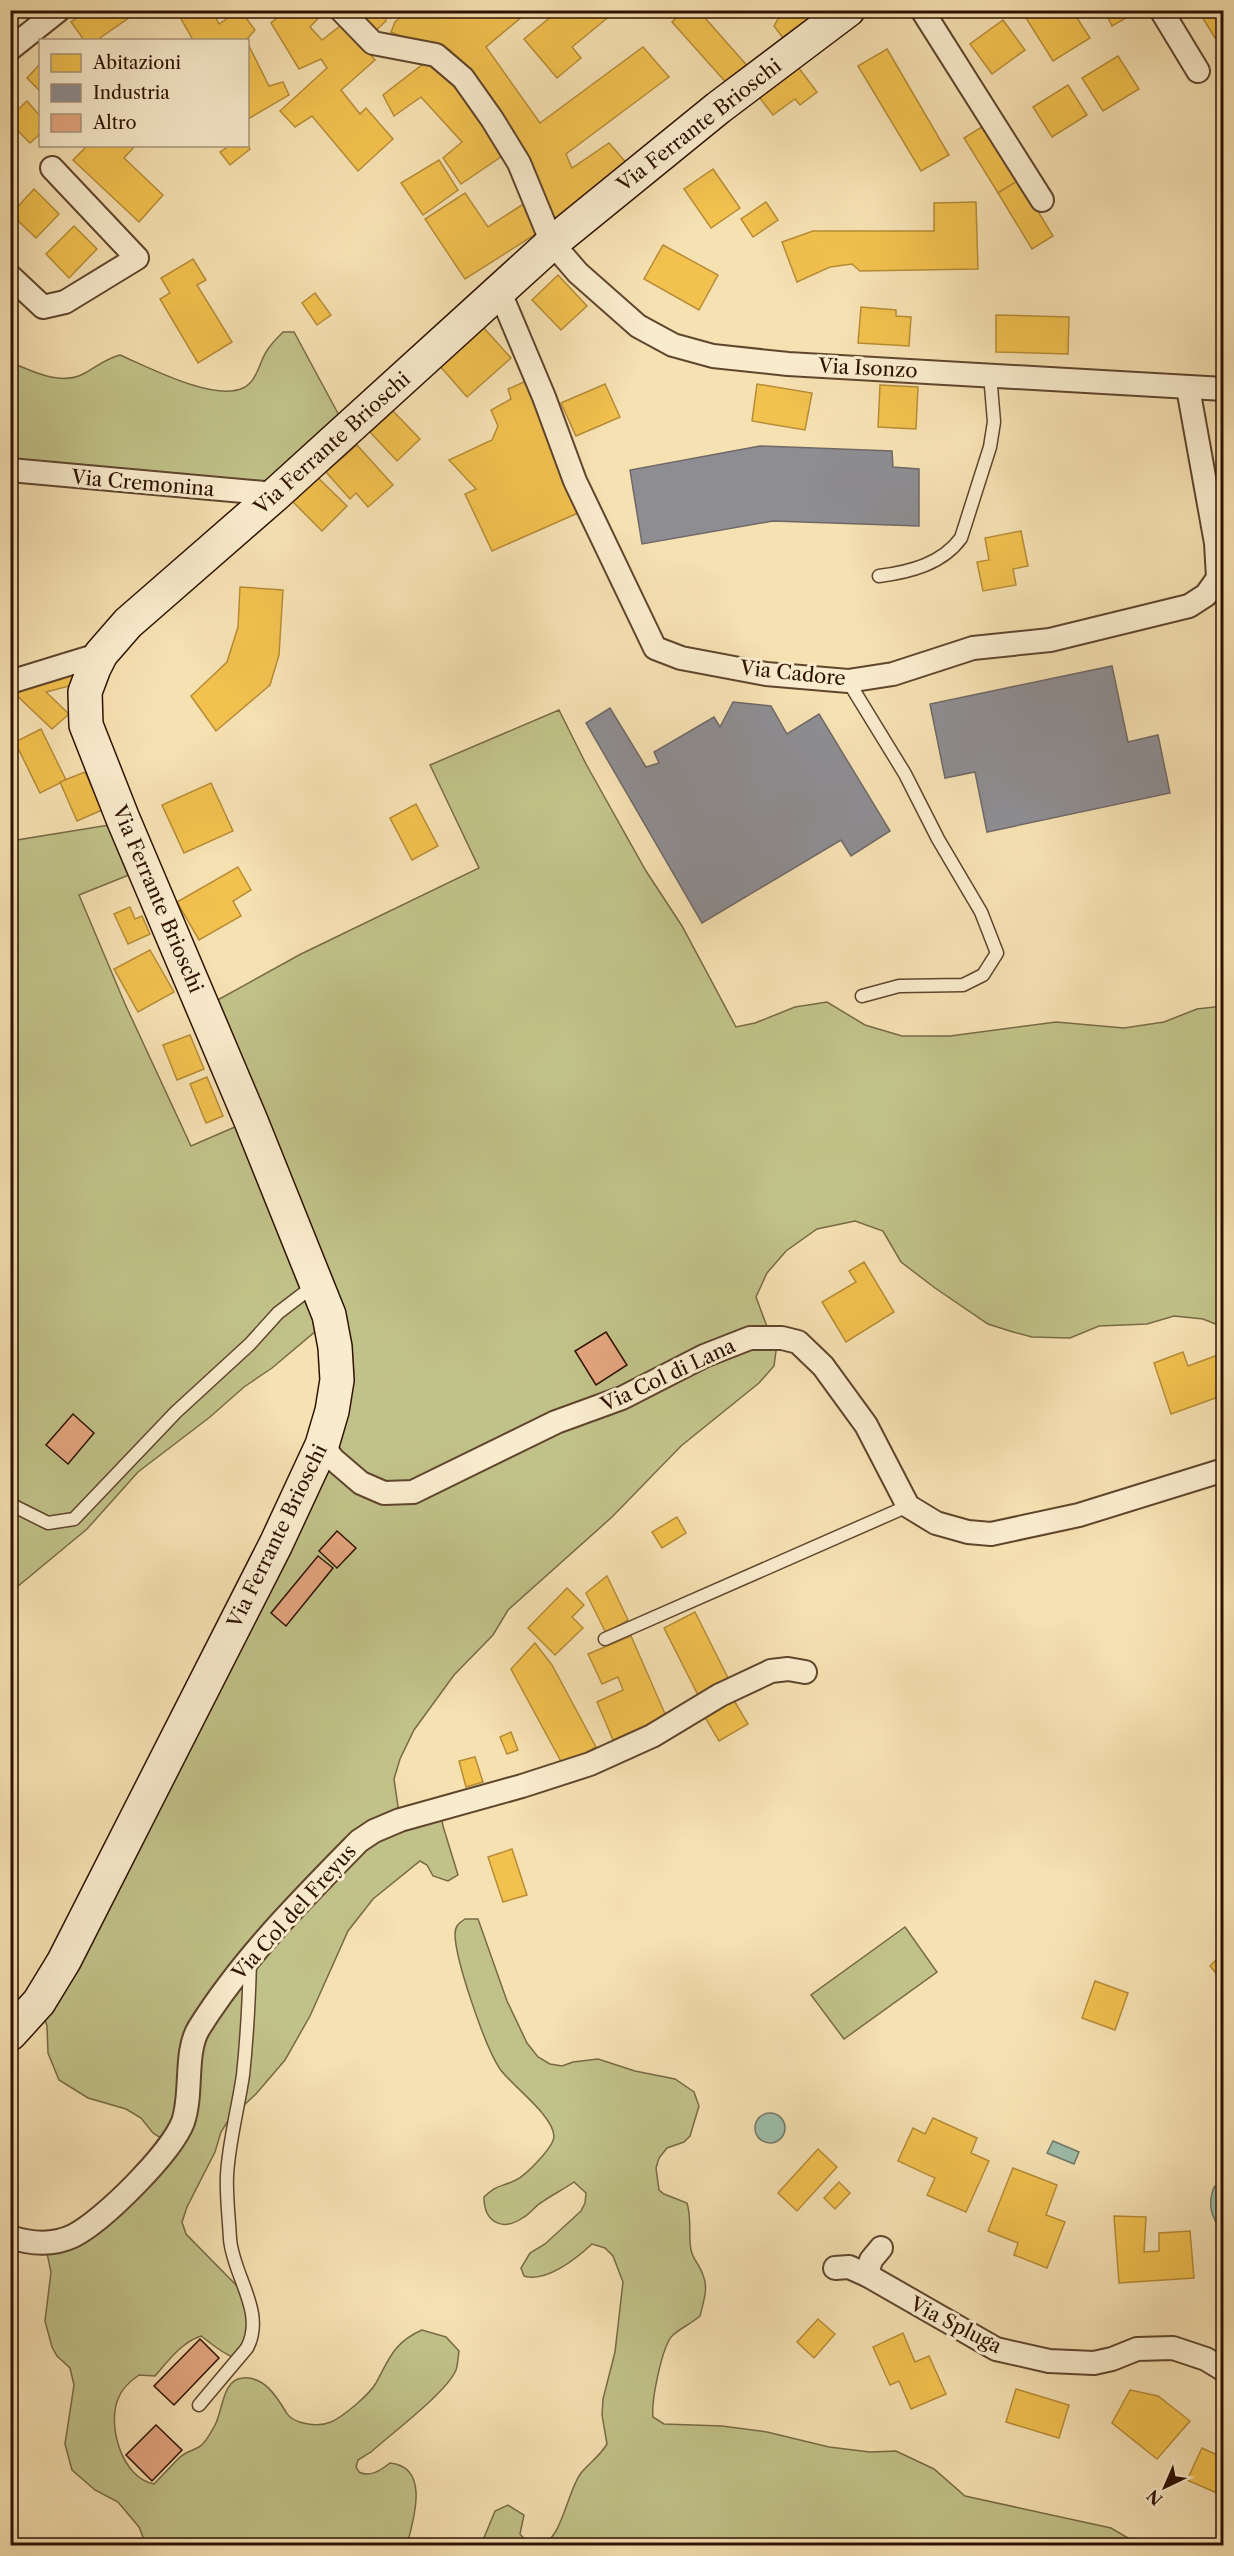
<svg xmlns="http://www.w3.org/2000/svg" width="1234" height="2556" font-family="'Libre Caslon Text',serif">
  <rect width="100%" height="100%" fill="#f6e1b2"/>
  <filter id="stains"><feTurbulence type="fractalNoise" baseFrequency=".00333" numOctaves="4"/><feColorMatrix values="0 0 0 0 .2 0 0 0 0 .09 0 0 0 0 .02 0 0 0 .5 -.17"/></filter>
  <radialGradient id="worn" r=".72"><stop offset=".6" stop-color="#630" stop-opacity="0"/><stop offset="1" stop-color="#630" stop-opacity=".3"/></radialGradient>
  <g fill="#c1c289" stroke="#786a45" stroke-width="1.5">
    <path d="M 283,332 L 294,332 L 347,430 L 276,494 L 11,470 L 10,362 C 32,371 60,386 83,374 C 96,367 105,359 120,355 C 148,367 214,402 243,388 C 258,381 259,361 268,349 C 272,343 278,337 283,332 Z"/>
    <path d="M 559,710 L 586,764 L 646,871 L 682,926 L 736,1027 L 755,1023 L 795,1007 L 827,1002 L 865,1025 L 902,1036 L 950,1036 L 1056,1022 L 1124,1028 L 1164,1022 L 1197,1009 L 1223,1006 L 1223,1327 L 1203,1319 L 1174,1316 L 1147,1324 L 1099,1326 L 1070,1338 L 1032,1337 L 1013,1332 L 988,1324 L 935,1288 L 901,1262 L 883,1231 L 855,1221 L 817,1229 L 786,1251 L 767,1273 L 756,1297 L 776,1351 L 774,1366 L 759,1383 L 681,1446 L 612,1517 L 508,1610 L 493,1635 L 454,1675 L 414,1730 L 400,1759 L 394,1779 L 400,1820 L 440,1809 L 443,1826 L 458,1875 L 448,1881 L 433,1876 L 427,1865 L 420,1861 L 373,1899 L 348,1931 L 310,2016 L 285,2060 L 256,2094 L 229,2119 L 221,2132 L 215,2152 L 187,2207 L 182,2222 L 186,2234 L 237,2286 L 244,2297 L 251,2332 L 236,2358 C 227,2357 209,2342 201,2336 C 182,2342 168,2361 155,2376 L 139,2375 C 130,2381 122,2388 118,2399 C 107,2426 122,2478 154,2484 C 162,2476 170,2467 179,2458 C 185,2452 192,2451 199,2447 C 206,2443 211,2432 215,2425 C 223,2411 222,2379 243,2378 C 264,2376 277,2397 286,2412 C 293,2425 319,2427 331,2422 C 344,2416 369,2395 376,2383 C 389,2359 394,2342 422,2330 L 446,2337 L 459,2351 C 458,2357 458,2364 456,2370 C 447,2392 391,2434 371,2452 L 358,2460 L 356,2467 L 359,2472 C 370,2478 381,2470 390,2463 C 431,2467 413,2521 407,2545 L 146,2545 L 139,2527 L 118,2502 L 95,2490 L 72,2470 L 65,2444 L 74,2385 L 70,2368 L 57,2356 L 52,2347 L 45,2321 L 51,2272 L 45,2244 L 72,2236 L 170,2144 L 153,2133 L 141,2118 L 126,2109 L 88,2098 L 59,2080 L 48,2053 L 47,2026 L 39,2002 L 332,1411 L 316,1331 L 272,1368 L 244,1387 L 210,1417 L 138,1472 L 87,1529 L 11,1592 L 11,841 L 109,825 L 144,869 L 79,895 L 125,1004 L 191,1146 L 251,1120 L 203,1008 L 301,954 L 479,868 L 430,765 Z"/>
    <path d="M 465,1919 L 478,1919 L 507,2001 L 527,2043 L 538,2057 L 550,2064 L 562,2066 L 573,2062 L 598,2059 L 635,2071 L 675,2079 L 694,2092 L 699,2106 L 690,2136 L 684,2142 L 667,2148 L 659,2158 L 656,2168 L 659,2190 L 664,2194 L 687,2203 C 692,2219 688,2234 691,2250 C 693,2260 700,2265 703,2275 C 709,2288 703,2303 700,2316 C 692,2323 681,2328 673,2335 C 662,2345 651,2402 653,2417 L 664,2424 L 722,2426 L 767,2432 L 829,2447 L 870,2452 L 896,2451 L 934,2469 L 965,2496 L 1111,2528 L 1140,2545 L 481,2545 L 495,2511 L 508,2505 L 524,2515 L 520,2534 L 529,2544 C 533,2544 540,2545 544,2543 C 562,2536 568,2490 581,2473 C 589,2463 600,2456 607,2444 L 602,2415 L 603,2399 L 615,2352 L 623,2282 L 613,2256 L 605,2248 L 592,2244 C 577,2258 546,2283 524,2276 L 521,2268 L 530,2253 L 545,2244 L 581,2211 L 585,2203 L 586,2193 L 574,2182 C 564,2189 552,2195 542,2202 C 535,2206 531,2213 524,2217 C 503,2232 484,2223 484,2197 C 499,2183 500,2188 516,2180 C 526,2175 554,2147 554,2136 C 553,2115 512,2086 500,2069 C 485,2047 455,1959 455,1934 C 455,1926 459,1923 465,1919 Z"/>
    <path d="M 905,1927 L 937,1972 L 844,2039 L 811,1995 Z"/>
  </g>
  <g fill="#9dbeac" stroke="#717968" stroke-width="1.5">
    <circle cx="770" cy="2128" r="15"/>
    <path d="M 1053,2141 L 1079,2152 L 1074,2164 L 1047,2153 Z"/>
    <path d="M 1223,2182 L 1224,2182 L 1223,2232 C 1211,2217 1207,2205 1214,2187 Z"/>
  </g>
  <g fill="#f2c14e" stroke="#b78c37" stroke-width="1.5">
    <path d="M 87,10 L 125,10 L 130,17 L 97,40 L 84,40 L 71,22 Z"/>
    <path d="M 176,10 L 212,10 L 219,24 L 240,10 L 255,30 L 246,40 L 193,40 Z"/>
    <path d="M 286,10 L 326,10 L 310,27 L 322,40 L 344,23 L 375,60 L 341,90 L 360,114 L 366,108 L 393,139 L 358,171 L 312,116 L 295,127 L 280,111 L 327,68 L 321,59 L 299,69 L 271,23 Z"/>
    <path d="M 351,10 L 390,10 L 386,14 L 386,21 L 372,34 Z"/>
    <path d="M 409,10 L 530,10 L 486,47 L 540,123 L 643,47 L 669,77 L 566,154 L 572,168 L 609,143 L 629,166 L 551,227 L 483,97 L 450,50 L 431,49 L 391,32 L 395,22 Z"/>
    <path d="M 559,10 L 617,10 L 572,47 L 581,58 L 557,78 L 524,39 Z"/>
    <path d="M 684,10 L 698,10 L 750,69 L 730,87 L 672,22 Z"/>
    <path d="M 783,10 L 815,10 L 818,17 L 786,42 L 774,26 Z"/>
    <path d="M 1021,10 L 1072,10 L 1090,38 L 1053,61 Z"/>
    <path d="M 1104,10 L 1140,10 L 1112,26 Z"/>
    <path d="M 1198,10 L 1224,10 L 1224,32 L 1215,38 Z"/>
    <path d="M 1003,20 L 1025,50 L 992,74 L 970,44 Z"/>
    <path d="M 248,44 L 269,86 L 283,82 L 289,95 L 248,119 Z"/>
    <path d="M 887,49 L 949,155 L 921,171 L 858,66 Z"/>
    <path d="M 1118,56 L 1139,89 L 1103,111 L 1082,78 Z"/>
    <path d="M 427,61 L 462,86 L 505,154 L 461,184 L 443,158 L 462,142 L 421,97 L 394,116 L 383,95 Z"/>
    <path d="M 795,63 L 817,92 L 800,105 L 795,99 L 773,115 L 756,93 Z"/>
    <path d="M 40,64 L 40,91 L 27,78 Z"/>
    <path d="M 1068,85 L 1087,115 L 1052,137 L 1033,107 Z"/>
    <path d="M 27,101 L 40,116 L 40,134 L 30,143 L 10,123 L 10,117 Z"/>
    <path d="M 985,125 L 1019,180 L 998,193 L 964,138 Z"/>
    <path d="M 248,145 L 250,149 L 230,165 L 220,152 L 229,146 Z"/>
    <path d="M 87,146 L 135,146 L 124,158 L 163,195 L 139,222 L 73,160 Z"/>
    <path d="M 439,160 L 458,190 L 423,215 L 401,183 Z"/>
    <path d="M 713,169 L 740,208 L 711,228 L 684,189 Z"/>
    <path d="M 1019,180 L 1053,236 L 1032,249 L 998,193 Z"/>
    <path d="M 34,189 L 59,214 L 36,238 L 11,214 Z"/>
    <path d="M 465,193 L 488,227 L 528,201 L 539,232 L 465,279 L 425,219 Z"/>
    <path d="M 766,202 L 778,220 L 753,237 L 741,219 Z"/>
    <path d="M 976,202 L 978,269 L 860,271 L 852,264 L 830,267 L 797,282 L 782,242 L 813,231 L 934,231 L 934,203 Z"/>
    <path d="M 74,226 L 97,249 L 69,278 L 46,254 Z"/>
    <path d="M 663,245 L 718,275 L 699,310 L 644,279 Z"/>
    <path d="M 193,259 L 206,280 L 197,285 L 232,342 L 198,363 L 160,299 L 170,293 L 161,278 Z"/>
    <path d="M 558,275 L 587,306 L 561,330 L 532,300 Z"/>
    <path d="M 315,293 L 331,315 L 317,325 L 302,303 Z"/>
    <path d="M 861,307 L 896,310 L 896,316 L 911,317 L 909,346 L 858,343 Z"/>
    <path d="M 996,315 L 1069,317 L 1068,354 L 996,352 Z"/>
    <path d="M 483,327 L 511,358 L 467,397 L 439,365 Z"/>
    <path d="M 526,381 L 568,479 L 578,513 L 492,551 L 465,494 L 476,489 L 449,460 L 492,440 L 498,426 L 491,410 L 511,399 L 508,389 Z"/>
    <path d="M 605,384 L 620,417 L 576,436 L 561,403 Z"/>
    <path d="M 757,384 L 812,393 L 805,430 L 752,421 Z"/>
    <path d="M 880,385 L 918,387 L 916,429 L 878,427 Z"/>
    <path d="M 393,411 L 420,439 L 397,461 L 370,432 Z"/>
    <path d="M 357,445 L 393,485 L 368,507 L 356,493 L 350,499 L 326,472 Z"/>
    <path d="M 312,472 L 347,506 L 322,531 L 288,497 Z"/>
    <path d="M 1021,531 L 1028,566 L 1013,569 L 1016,585 L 983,591 L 977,562 L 989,560 L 985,538 Z"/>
    <path d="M 240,587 L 283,590 L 279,655 L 270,685 L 216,731 L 191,696 L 227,662 L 238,627 Z"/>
    <path d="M 75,667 L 77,684 L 46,692 L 69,714 L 52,729 L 10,689 Z"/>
    <path d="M 41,729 L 66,780 L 40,793 L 15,742 Z"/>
    <path d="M 85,772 L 102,810 L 77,821 L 60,782 Z"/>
    <path d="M 211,783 L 233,831 L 184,853 L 162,805 Z"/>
    <path d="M 416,804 L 438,846 L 412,860 L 390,818 Z"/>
    <path d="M 238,867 L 251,890 L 233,901 L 241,916 L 199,940 L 177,902 Z"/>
    <path d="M 130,907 L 135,919 L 142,916 L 150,934 L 128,944 L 114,914 Z"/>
    <path d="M 150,950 L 174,992 L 138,1012 L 114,969 Z"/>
    <path d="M 190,1035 L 204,1069 L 177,1080 L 163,1045 Z"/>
    <path d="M 207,1077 L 223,1116 L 206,1123 L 190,1084 Z"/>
    <path d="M 864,1262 L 894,1312 L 846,1342 L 822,1302 L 856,1282 L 849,1271 Z"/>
    <path d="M 1183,1352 L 1188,1366 L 1218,1355 L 1224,1371 L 1224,1395 L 1171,1414 L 1154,1363 Z"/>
    <path d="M 677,1517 L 686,1533 L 662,1548 L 652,1532 Z"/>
    <path d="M 607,1576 L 628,1620 L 606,1633 L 586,1593 Z"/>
    <path d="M 567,1588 L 584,1605 L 572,1617 L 583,1628 L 555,1655 L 528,1628 Z"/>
    <path d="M 695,1612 L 730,1682 L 699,1697 L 664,1628 Z"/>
    <path d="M 631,1636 L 666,1716 L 613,1740 L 597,1702 L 623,1690 L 618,1677 L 602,1684 L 588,1654 Z"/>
    <path d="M 535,1643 L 552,1665 L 596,1747 L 563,1765 L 511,1669 Z"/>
    <path d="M 732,1697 L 748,1724 L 719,1741 L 703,1714 Z"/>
    <path d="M 511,1732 L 518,1750 L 507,1754 L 500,1737 Z"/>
    <path d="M 475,1757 L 483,1782 L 466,1787 L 459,1761 Z"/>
    <path d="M 512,1849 L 527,1895 L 503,1902 L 488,1857 Z"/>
    <path d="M 1216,1960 L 1224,1968 L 1221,1979 L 1210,1966 Z"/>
    <path d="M 1095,1981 L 1128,1993 L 1115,2030 L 1082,2018 Z"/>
    <path d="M 933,2118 L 977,2138 L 971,2153 L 989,2161 L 966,2212 L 927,2195 L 935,2178 L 898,2161 L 913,2128 L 925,2134 Z"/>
    <path d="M 818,2149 L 837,2167 L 797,2211 L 778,2193 Z"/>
    <path d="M 1013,2168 L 1057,2185 L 1046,2215 L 1065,2222 L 1047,2268 L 1014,2255 L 1018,2243 L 988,2231 Z"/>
    <path d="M 839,2182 L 850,2193 L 835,2209 L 824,2198 Z"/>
    <path d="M 1114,2216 L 1146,2217 L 1144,2252 L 1159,2251 L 1159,2233 L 1190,2231 L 1194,2278 L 1119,2283 Z"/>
    <path d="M 818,2319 L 835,2334 L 814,2358 L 797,2342 Z"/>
    <path d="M 903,2333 L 915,2362 L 929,2356 L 946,2394 L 911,2409 L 899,2381 L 890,2385 L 873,2347 Z"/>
    <path d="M 1016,2389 L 1069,2405 L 1059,2438 L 1006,2422 Z"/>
    <path d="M 1130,2390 L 1158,2396 L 1190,2421 L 1157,2459 L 1112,2423 Z"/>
    <path d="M 1202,2448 L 1224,2458 L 1224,2496 L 1187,2480 Z"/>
  </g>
  <g fill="#8d8d92" stroke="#706866" stroke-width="1.5">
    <path d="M 760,446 L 892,451 L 893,467 L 919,469 L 919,526 L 773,521 L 642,544 L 630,470 Z"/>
    <path d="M 1112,666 L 1128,742 L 1158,735 L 1170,793 L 987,832 L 975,772 L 945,778 L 930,704 Z"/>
    <path d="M 733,702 L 771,706 L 787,734 L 819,714 L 890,831 L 851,856 L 841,840 L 702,923 L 586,723 L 610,708 L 646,767 L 659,763 L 654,752 L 714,717 L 720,727 Z"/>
  </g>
  <g fill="#e5a680" stroke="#2e1101" stroke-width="1.5">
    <path d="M 606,1332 L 627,1365 L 596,1385 L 575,1351 Z"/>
    <path d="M 73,1414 L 94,1433 L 68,1464 L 46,1445 Z"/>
    <path d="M 337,1531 L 356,1548 L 337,1568 L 319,1551 Z"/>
    <path d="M 318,1556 L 333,1568 L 286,1626 L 271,1613 Z"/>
    <path d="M 200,2339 L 219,2358 L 174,2405 L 154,2386 Z"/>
    <path d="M 156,2425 L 182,2450 L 152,2481 L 126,2455 Z"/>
  </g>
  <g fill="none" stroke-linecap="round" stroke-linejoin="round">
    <defs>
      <g id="lane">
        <path d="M 879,576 C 910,572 942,564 961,538 L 990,447 L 994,422 L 990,374"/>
        <path d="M 848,681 L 905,774 L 938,839 L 981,912 L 997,953 L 983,975 L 963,985 L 899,986 L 862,996"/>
        <path d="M 10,1502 L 16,1507 L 48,1523 L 74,1519 L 176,1412 L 250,1344 L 278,1313 L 316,1284"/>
        <path d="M 605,1639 L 908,1506"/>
        <path d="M 199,2405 L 247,2348 C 266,2312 233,2276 230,2239 C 229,2218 226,2196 227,2175 C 229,2141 238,2109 243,2075 C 247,2038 249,1999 250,1961"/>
      </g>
      <g id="street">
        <path d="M 341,10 L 373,43 L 436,55 L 463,78 L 492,119 L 519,163 L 552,243 L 578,273 L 638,326 L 673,345 L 713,356 L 788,364 L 1224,389"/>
        <path d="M 922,10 L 1042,200"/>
        <path d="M 1161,10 L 1198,71"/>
        <path d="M 10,49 L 59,10"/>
        <path d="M 10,276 L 43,307 L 65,302 L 137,258 L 52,168"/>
        <path d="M 497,292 L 504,302 L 544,397 L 575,481 L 655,648 L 681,658 L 766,674 L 848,681 L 893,674 L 973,648 L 1050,640 L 1189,606 L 1206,595 L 1218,578 L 1216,543 L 1188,388"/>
        <path d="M 10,470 L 276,494"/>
        <path d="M 10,682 L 101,654"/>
        <path d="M 322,1445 L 333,1459 L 361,1483 L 384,1493 L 413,1492 L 556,1422 L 622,1398 L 704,1356 L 750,1338 L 782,1338 L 798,1342 L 823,1366 L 866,1425 L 908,1506 L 936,1523 L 968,1532 L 991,1534 L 1079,1515 L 1224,1470"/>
        <path d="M 10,2237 C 31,2244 52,2246 73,2236 C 103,2221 171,2153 183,2122 C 193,2093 184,2052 199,2028 C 242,1959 302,1899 359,1841 L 374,1831 L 400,1820 L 522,1786 L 590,1764 L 652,1736 L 720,1695 L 771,1671 L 788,1669 L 805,1672"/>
        <path d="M 881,2248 L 871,2260 L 867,2275 L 996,2349 L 1049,2361 L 1094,2363 L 1112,2359 L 1137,2349 L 1173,2348 L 1206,2359 L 1224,2370"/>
        <path d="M 835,2268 L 849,2267 L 867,2275"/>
      </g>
      <path id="secondary" d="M 10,2034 L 39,2002 L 64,1961 L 276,1544 L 322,1445 L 332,1411 L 337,1380 L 335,1347 L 329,1315 L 251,1121 L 123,819 L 86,725 L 85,692 L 94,668 L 101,654 L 128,623 L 276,494 L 552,243 L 718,108 L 848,10"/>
    </defs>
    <use href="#lane" stroke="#60452d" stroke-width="15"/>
    <use href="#street" stroke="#60452d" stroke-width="26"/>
    <use href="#secondary" stroke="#2e1101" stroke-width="36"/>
    <use href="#lane" stroke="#f9eccd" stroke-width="12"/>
    <use href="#street" stroke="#f9eccd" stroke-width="22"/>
    <use href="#secondary" stroke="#f9eccd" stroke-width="33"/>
  </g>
  <g text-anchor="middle" stroke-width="6" stroke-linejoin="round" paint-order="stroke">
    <g font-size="20" fill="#2e1101" stroke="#f9eccd">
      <text transform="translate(699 125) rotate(-38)" y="7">Via Ferrante Brioschi</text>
      <text transform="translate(868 368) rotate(3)" y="7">Via Isonzo</text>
      <text transform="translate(332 443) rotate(-42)" y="7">Via Ferrante Brioschi</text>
      <text transform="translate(143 483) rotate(5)" y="7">Via Cremonina</text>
      <text transform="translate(793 673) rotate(6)" y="7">Via Cadore</text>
      <text transform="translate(158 899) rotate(67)" y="7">Via Ferrante Brioschi</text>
      <text transform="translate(668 1375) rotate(-25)" y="7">Via Col di Lana</text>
      <text transform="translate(277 1536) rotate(-64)" y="7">Via Ferrante Brioschi</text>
      <text transform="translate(294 1912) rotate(-48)" y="7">Via Col del Freyus</text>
      <text transform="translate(956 2325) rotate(27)" y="7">Via Spluga</text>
    </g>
  </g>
  <rect width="1234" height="2556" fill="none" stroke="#f6e1b2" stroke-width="36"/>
  <rect x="12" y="12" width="1210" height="2532" fill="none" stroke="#2e1101" stroke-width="3"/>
  <rect x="18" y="18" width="1198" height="2520" fill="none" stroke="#2e1101" stroke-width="1.5"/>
  <rect x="39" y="39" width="210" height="108" fill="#f9eccd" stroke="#a8947b" stroke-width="1.5"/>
  <rect x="51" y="54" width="30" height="18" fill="#f2c14e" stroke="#a8947b" stroke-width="1.5"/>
  <text x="93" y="69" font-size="18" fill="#2e1101">Abitazioni</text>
  <rect x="51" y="84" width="30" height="18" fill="#8d8d92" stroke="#a8947b" stroke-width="1.5"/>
  <text x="93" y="99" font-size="18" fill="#2e1101">Industria</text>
  <rect x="51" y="114" width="30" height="18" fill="#e5a680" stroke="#a8947b" stroke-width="1.5"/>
  <text x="93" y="129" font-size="18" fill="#2e1101">Altro</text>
  <g transform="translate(1165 2487) rotate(224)" stroke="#f9eccd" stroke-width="4.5" paint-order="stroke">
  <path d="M0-4.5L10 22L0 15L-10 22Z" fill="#2e1101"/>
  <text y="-9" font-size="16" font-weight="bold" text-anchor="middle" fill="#2e1101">N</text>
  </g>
  <rect width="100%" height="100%" filter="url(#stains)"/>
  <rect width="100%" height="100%" fill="url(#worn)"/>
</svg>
